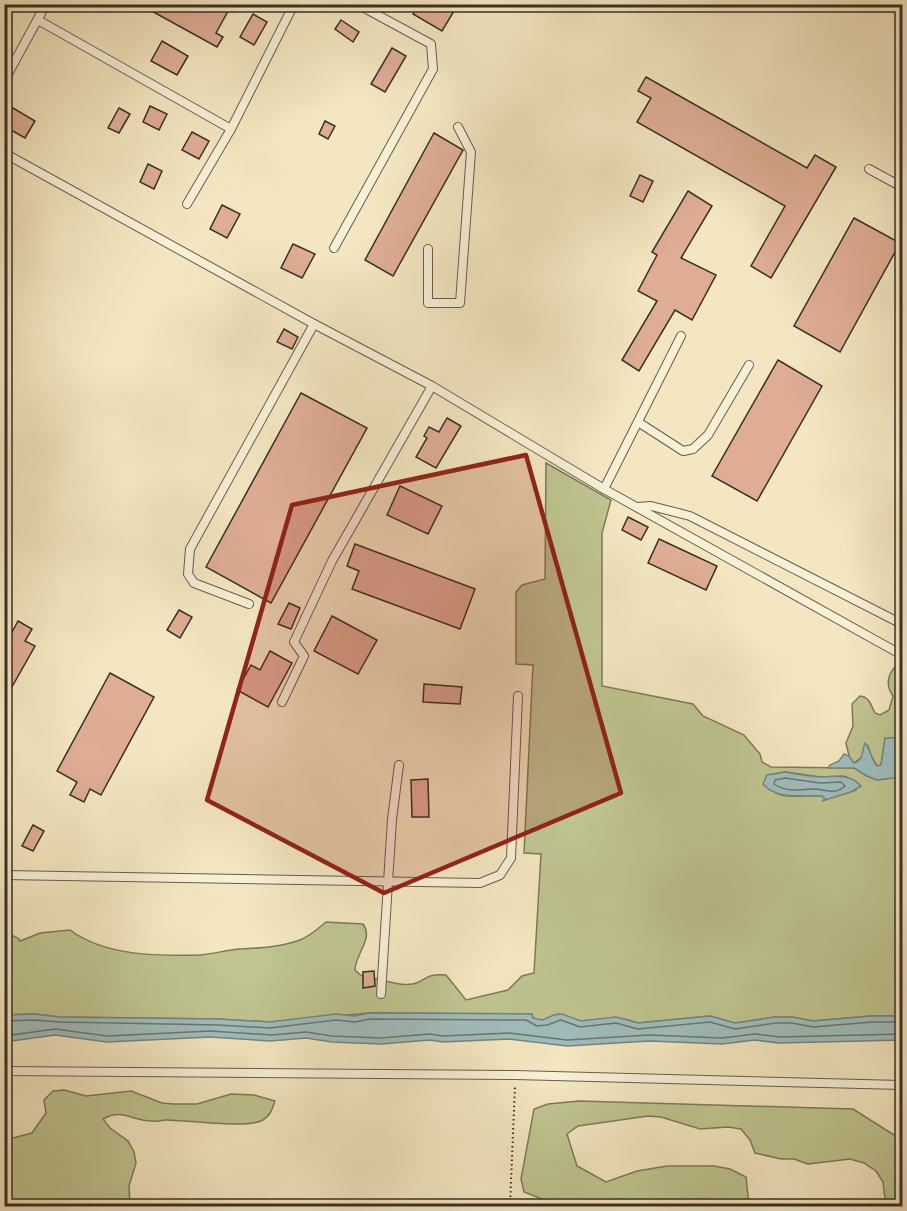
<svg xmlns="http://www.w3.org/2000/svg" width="907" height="1211" font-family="Alegreya,serif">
  <rect width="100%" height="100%" fill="#f3e6c0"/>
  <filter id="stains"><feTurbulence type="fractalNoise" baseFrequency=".00333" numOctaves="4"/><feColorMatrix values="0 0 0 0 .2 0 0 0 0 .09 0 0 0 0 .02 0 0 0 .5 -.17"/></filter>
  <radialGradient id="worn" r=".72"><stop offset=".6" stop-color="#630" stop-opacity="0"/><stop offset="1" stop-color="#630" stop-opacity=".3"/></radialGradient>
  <g fill="#bfc490" stroke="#7c7a5a" stroke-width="1.5" fill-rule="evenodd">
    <path d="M 546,463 L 611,500 L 602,533 L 602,686 L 693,704 L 703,716 L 744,735 L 760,754 L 762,762 L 771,767 L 854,768 L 867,776 L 877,780 L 902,776 L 902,1016 L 871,1016 L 813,1021 L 792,1017 L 775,1017 L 735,1023 L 710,1016 L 638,1023 L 625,1019 L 603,1019 L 581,1021 L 558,1014 L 546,1020 L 537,1020 L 533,1018 L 532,1014 L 369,1013 L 270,1022 L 218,1019 L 60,1017 L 34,1014 L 5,1015 L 4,932 L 18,938 L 20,941 L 40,933 L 70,930 C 105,956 157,956 199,955 C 213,954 227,950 240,949 C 260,948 281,947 300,940 C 310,936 318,929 326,922 L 363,924 C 374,939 355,954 355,970 C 363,979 369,978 381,980 C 393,982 406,988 419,982 C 429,976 432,974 446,975 L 466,1000 L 508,990 L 522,976 L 534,973 L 541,854 L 524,853 L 533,665 L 516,664 L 516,592 L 522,585 L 545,579 ZM 785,772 L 821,777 L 843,776 L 847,777 L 856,790 L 826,799 L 822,796 C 808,794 783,801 772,790 C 769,787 768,780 767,775 Z"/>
    <path d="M 902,665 L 902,741 L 896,738 L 885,739 L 881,765 L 877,766 L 870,754 L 868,746 L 862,757 L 854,763 L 850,760 L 846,743 L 853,726 L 852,704 L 860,696 C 870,697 871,706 875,713 L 880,715 L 889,710 L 893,696 C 886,686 887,677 894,668 Z"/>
    <path d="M 64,1090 L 86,1096 L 131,1091 L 162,1103 L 173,1104 L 197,1104 L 231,1094 L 254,1095 L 275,1101 C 272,1109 271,1115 263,1120 C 247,1129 187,1120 166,1120 C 161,1120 156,1122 152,1121 C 132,1121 122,1108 103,1119 L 110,1128 L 128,1141 L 134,1152 L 136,1163 L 129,1186 L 130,1206 L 5,1206 L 5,1140 L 32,1133 L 46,1113 L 44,1100 L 53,1091 Z"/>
    <path d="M 579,1101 L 853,1109 L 902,1140 L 902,1206 L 886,1206 L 883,1182 L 876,1171 L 864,1163 L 850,1159 L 808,1164 L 794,1159 L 781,1159 L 755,1153 L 750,1140 L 741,1129 L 728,1127 L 700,1129 L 661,1117 L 648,1116 L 578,1126 L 567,1134 L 577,1166 L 606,1182 L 637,1171 L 667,1166 L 714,1166 L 730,1169 L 746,1177 L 749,1206 L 560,1206 L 524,1192 L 521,1179 L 534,1109 L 548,1104 Z"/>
  </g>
  <g fill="#9fbdbc" stroke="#768580" stroke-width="1.5">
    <path d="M 885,738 L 896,738 L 902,741 L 902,777 L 877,780 L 867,776 L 854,768 L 828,768 L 830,765 L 839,761 L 844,754 L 849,756 L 854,763 C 865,759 861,752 865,743 C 870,748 871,759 877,766 L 881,765 Z"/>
    <path d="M 785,772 C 796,774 808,776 819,777 C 835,777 850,773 861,786 L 851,792 L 822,801 L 825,799 L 822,796 C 802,794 778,801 763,784 L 767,775 Z"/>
    <path d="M 369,1013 L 532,1014 L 533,1018 L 542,1020 L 554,1015 L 562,1014 L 581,1021 L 616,1017 L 638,1023 L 710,1016 L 735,1023 L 775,1017 L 792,1017 L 813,1021 L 871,1016 L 902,1016 L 902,1040 L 779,1043 L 755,1040 L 722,1044 L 649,1041 L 567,1046 L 509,1039 L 443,1042 L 430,1040 L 381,1044 L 332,1042 L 306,1038 L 271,1041 L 210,1037 L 107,1042 L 55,1035 L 5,1042 L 5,1015 L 6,1015 L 34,1014 L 60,1017 L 218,1019 L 270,1022 L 336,1014 L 355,1016 Z"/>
  </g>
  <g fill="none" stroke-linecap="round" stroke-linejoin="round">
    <g stroke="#6c7670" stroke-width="1.5">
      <path d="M 785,778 L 820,783 L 841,782 L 845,786 C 834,796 826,789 813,789 C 799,790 786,792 774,784 L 775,780 Z"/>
      <path d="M 4,1021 L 34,1020 L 60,1022 L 218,1025 L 270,1028 L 336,1020 L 355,1022 L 370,1019 L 526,1020 L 537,1026 L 547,1025 L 561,1020 L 580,1027 L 616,1023 L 638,1029 L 710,1022 L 735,1029 L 776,1023 L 792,1023 L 813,1027 L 872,1022 L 902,1022"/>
      <path d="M 4,1036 L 55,1029 L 107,1036 L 210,1031 L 272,1035 L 306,1032 L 332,1036 L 380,1038 L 430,1034 L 443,1036 L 509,1033 L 567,1040 L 649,1035 L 722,1038 L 755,1034 L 780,1037 L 902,1034"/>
    </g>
  </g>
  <g fill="#dead94" stroke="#393025" stroke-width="1.5">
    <path d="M 139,4 L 232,4 L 216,33 L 223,37 L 217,47 Z"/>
    <path d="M 419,4 L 444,4 L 454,11 L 442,31 L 413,14 Z"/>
    <path d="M 253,14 L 267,22 L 254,45 L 240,37 Z"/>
    <path d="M 341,20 L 359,32 L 353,42 L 335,29 Z"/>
    <path d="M 162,41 L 188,56 L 177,75 L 151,61 Z"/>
    <path d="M 392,48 L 406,56 L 385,92 L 371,84 Z"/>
    <path d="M 646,77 L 807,168 L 815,155 L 836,167 L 771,278 L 751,266 L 785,206 L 637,122 L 651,98 L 638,91 Z"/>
    <path d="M 150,106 L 167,114 L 159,130 L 143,122 Z"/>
    <path d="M 13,108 L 35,121 L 25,138 L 4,126 L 4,123 Z"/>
    <path d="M 119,108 L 130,114 L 119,133 L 108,128 Z"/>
    <path d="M 325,121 L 335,126 L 328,139 L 319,134 Z"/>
    <path d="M 192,132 L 209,141 L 199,159 L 182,150 Z"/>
    <path d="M 434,133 L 463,150 L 393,276 L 365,260 Z"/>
    <path d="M 148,164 L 162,171 L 154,189 L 140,182 Z"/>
    <path d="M 640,175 L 653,181 L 643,202 L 630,196 Z"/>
    <path d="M 688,191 L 712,206 L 681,258 L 716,275 L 692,320 L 675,310 L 639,371 L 622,360 L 657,301 L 638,291 L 657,255 L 652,252 Z"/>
    <path d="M 222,205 L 240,214 L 227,238 L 210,229 Z"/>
    <path d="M 854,218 L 900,243 L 840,352 L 794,326 Z"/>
    <path d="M 293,244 L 315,254 L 302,278 L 281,268 Z"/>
    <path d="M 284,329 L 298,337 L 292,349 L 277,342 Z"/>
    <path d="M 778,360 L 822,386 L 757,501 L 712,476 Z"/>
    <path d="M 301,393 L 367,428 L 271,603 L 206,567 Z"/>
    <path d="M 447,418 L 461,426 L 436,468 L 416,457 L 427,438 L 424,436 L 429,427 L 439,432 Z"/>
    <path d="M 400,486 L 442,506 L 428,534 L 387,515 Z"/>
    <path d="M 628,517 L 648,527 L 641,540 L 622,530 Z"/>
    <path d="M 659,539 L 717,566 L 706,590 L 648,563 Z"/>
    <path d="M 355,544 L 475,589 L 460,629 L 352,589 L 359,571 L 347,566 Z"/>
    <path d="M 289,603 L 300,608 L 291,629 L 278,624 Z"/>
    <path d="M 179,610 L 192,617 L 180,638 L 167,630 Z"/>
    <path d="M 332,616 L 377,640 L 358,674 L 314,651 Z"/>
    <path d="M 18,621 L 32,629 L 25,641 L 35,646 L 4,701 L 4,630 L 11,634 Z"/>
    <path d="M 270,651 L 292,663 L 268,707 L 237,690 L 251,665 L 260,670 Z"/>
    <path d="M 110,673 L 154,697 L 101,795 L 90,789 L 84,802 L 70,795 L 77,782 L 57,771 Z"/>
    <path d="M 424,684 L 462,687 L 460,704 L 423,702 Z"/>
    <path d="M 428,779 L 429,817 L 412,817 L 411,780 Z"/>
    <path d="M 33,825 L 44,831 L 33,851 L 22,846 Z"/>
    <path d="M 374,971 L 375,986 L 363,988 L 363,972 Z"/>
  </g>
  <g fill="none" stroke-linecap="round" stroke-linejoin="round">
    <defs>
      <g id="service">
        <path d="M 38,20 L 231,129"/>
        <path d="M 4,81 L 46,4"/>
        <path d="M 4,153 L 314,324 L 432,386 L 604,489 L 902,655"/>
        <path d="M 869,169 L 902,187"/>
        <path d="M 187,204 L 231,129 L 294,4"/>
        <path d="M 334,248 L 433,69 L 431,44 L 357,4"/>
        <path d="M 428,249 L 428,303 L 460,303 L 471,152 L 458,127"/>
        <path d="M 638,422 L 683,451 L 693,449 L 708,435 L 749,365"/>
        <path d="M 604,489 L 681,336"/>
        <path d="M 638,507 L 651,506 L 690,516 L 902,624"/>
        <path d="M 249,604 L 194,583 L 188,574 L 190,549 L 314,324"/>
        <path d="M 282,702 L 304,656 L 294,642 L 332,561 L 432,386"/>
        <path d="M 4,875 L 480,883 L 500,875 L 511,858 L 518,696"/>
        <path d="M 381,994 L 392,819 L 399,765"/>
        <path d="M 4,1071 L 515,1075 L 902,1085"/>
      </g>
    </defs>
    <use href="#service" stroke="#685e4c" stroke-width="10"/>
    <path stroke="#393025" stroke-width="2" stroke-dasharray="1.5 3" stroke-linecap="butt" d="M 510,1206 L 515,1086"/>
    <use href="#service" stroke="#f7efd6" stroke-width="8"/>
  </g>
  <path fill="#8f2418" fill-opacity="0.2" stroke="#8f2418" stroke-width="4.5" stroke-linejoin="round" d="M 526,455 L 621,793 L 384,893 L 207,800 L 292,505 Z"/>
  <rect width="907" height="1211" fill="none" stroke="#f3e6c0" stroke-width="24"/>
  <rect x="6" y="6" width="895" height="1199" fill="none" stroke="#393025" stroke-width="3"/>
  <rect x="12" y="12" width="883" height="1187" fill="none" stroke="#393025" stroke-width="1.5"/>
  <rect width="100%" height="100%" filter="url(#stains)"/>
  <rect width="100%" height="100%" fill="url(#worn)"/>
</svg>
